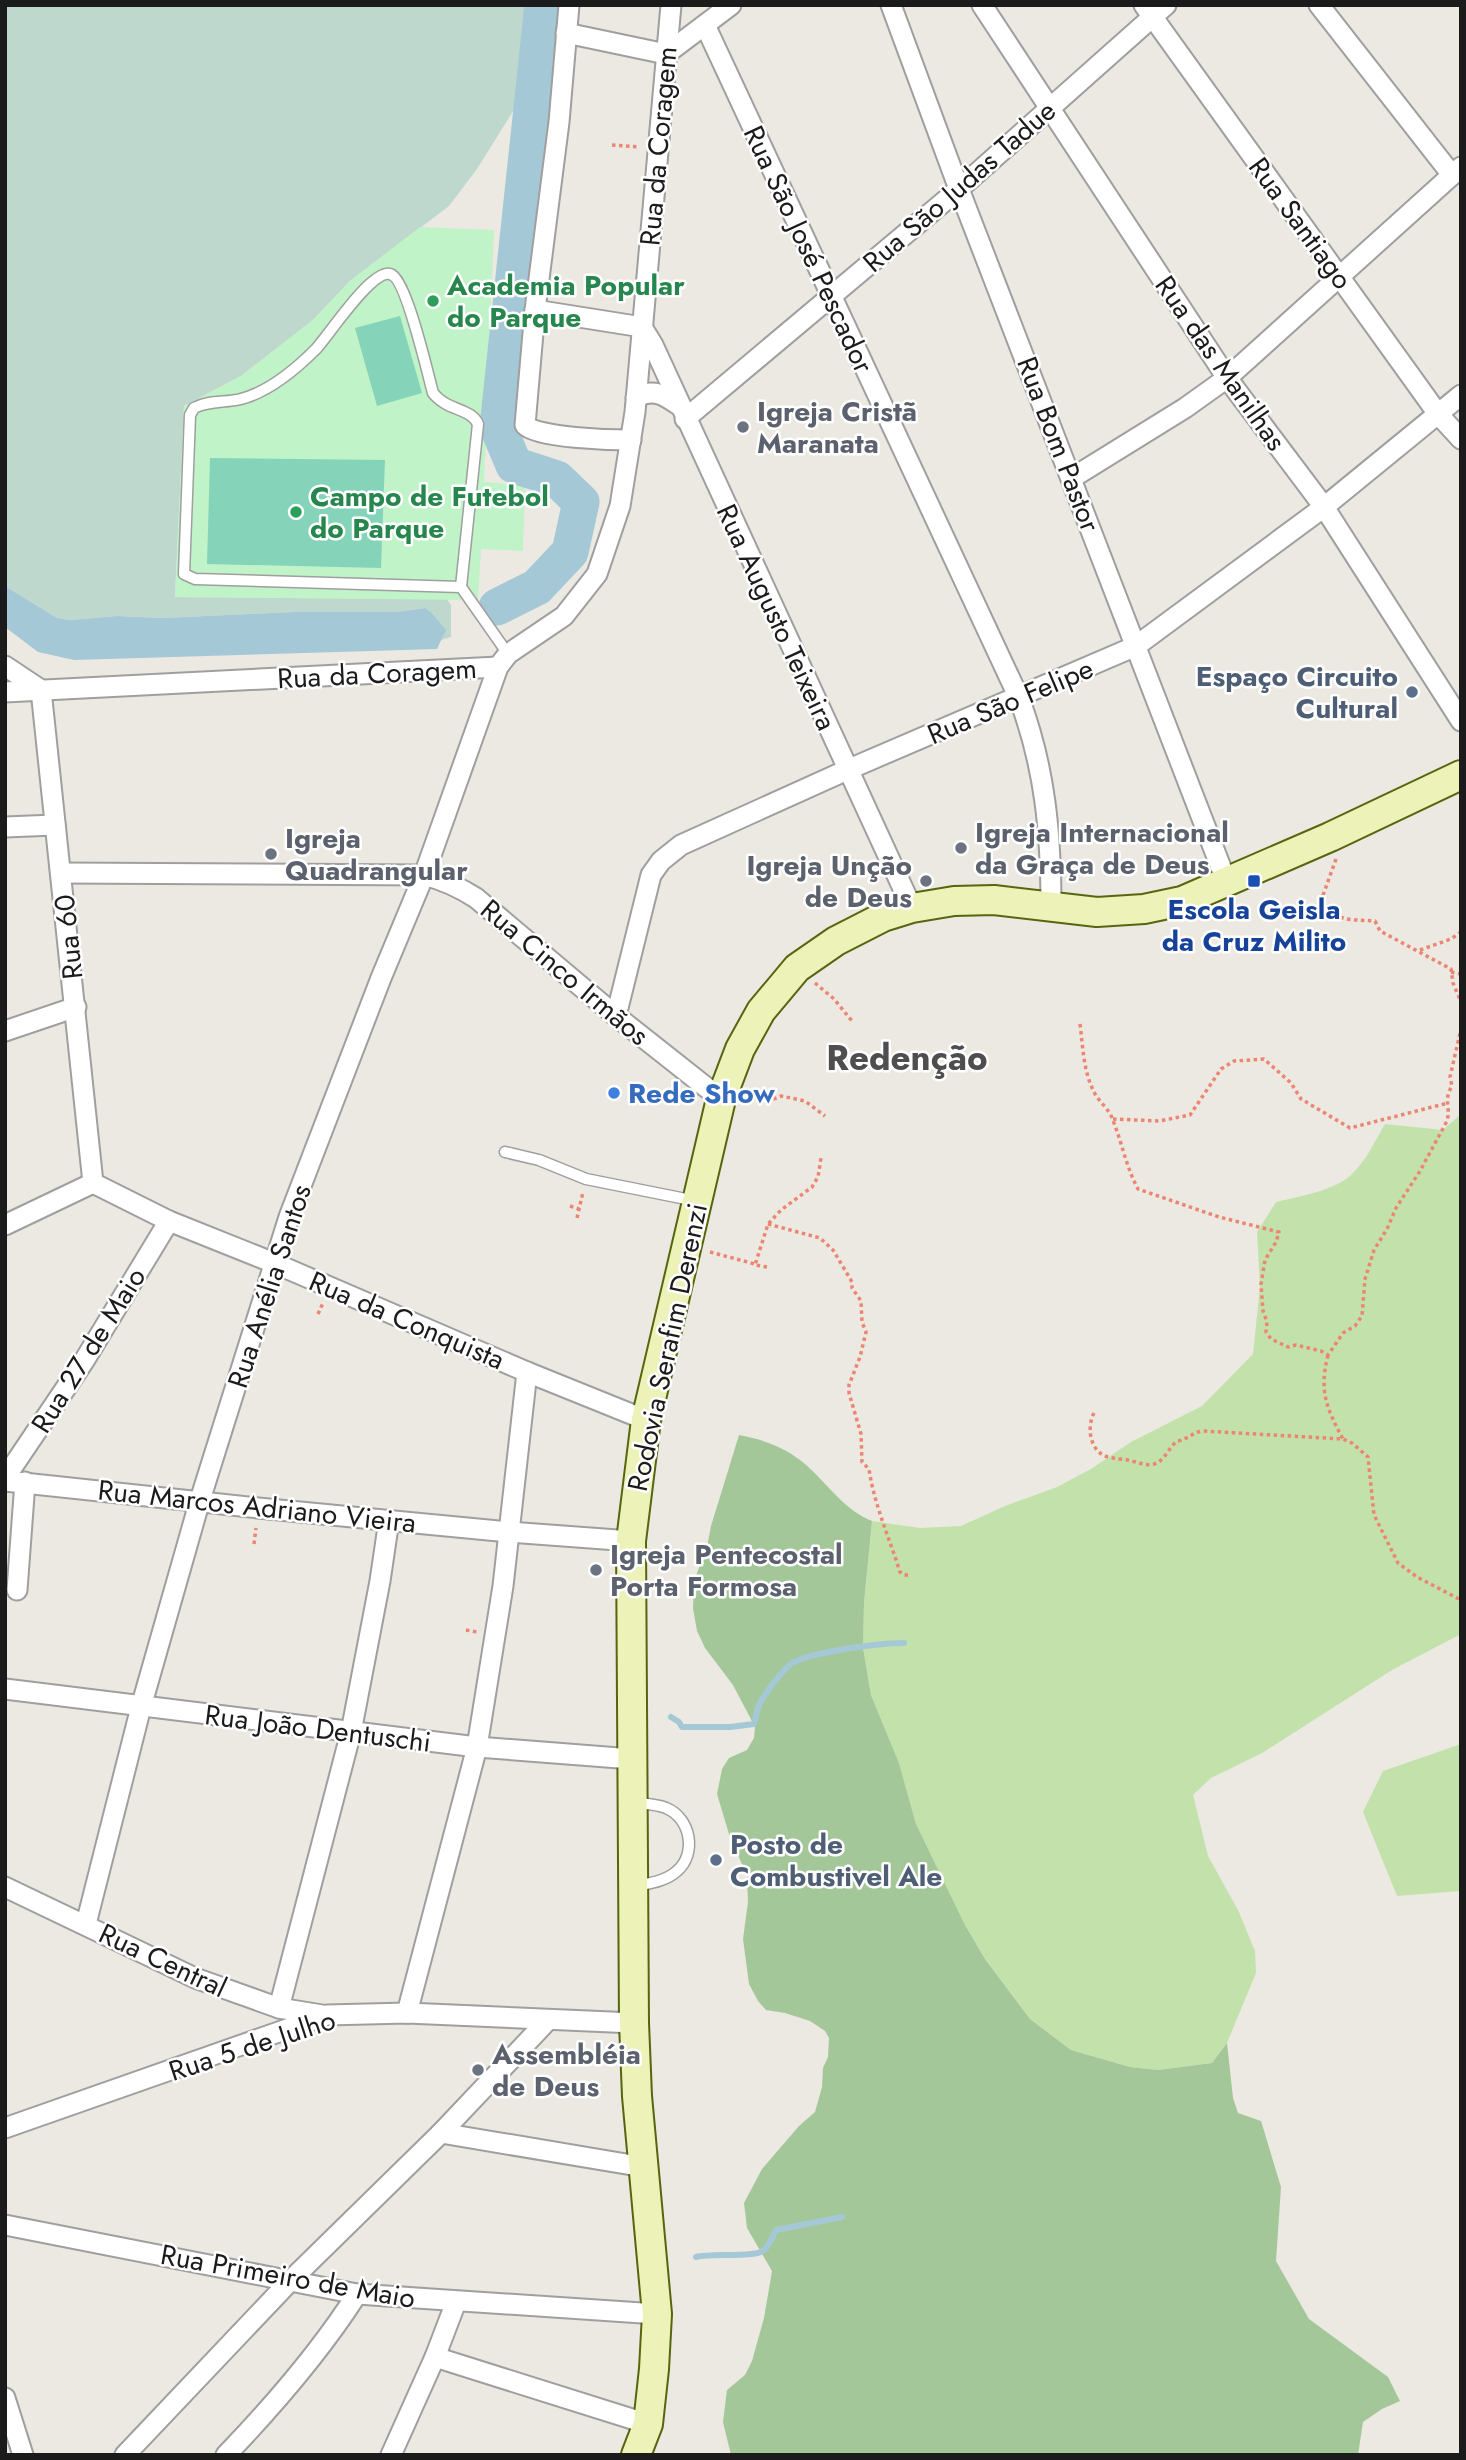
<svg xmlns="http://www.w3.org/2000/svg" width="1466" height="2460" font-family="Jost,sans-serif">
  <rect width="100%" height="100%" fill="#ebe9e1"/>
  <g fill="#c3e2ab">
    <path d="M 1461,1114 L 1461,1634 L 1392,1670 L 1262,1753 L 1211,1778 L 1193,1795 L 1208,1856 L 1238,1910 L 1255,1951 L 1256,1973 L 1227,2043 L 1212,2063 L 1158,2070 L 1130,2067 L 1071,2050 L 1030,2019 L 985,1959 L 965,1925 L 916,1824 L 899,1763 L 871,1695 L 863,1648 L 864,1603 L 872,1521 L 920,1528 L 961,1526 L 1005,1506 L 1057,1487 L 1091,1469 L 1131,1442 L 1202,1406 L 1253,1354 L 1260,1286 L 1257,1232 L 1276,1202 C 1297,1197 1337,1190 1352,1174 C 1366,1161 1375,1141 1385,1124 L 1443,1130 Z"/>
    <path d="M 1461,1744 L 1461,1891 L 1397,1896 L 1363,1812 L 1383,1771 Z"/>
  </g>
  <path fill="#a4c799" d="M 739,1435 C 762,1439 787,1448 805,1464 C 827,1483 844,1510 872,1521 L 864,1603 L 863,1648 L 871,1695 L 899,1763 L 916,1824 L 965,1925 L 985,1959 L 1030,2019 L 1071,2050 L 1130,2067 L 1158,2070 L 1212,2063 L 1227,2043 L 1233,2098 L 1238,2113 L 1261,2121 L 1281,2187 L 1276,2261 L 1309,2319 L 1388,2377 L 1400,2401 L 1382,2409 L 1363,2422 L 1358,2455 L 731,2455 L 723,2422 L 727,2390 L 745,2375 L 752,2361 L 764,2318 L 772,2271 L 747,2228 L 744,2203 L 762,2169 L 799,2126 L 815,2112 L 822,2087 L 823,2068 L 828,2057 L 829,2038 L 825,2031 L 810,2021 L 785,2013 L 766,2010 L 758,2001 L 749,1984 L 743,1939 L 748,1902 L 747,1876 L 729,1834 L 717,1794 L 722,1769 L 729,1758 L 747,1750 L 754,1738 L 755,1727 L 733,1685 L 705,1648 L 697,1631 L 693,1608 L 694,1581 L 707,1547 L 711,1526 Z"/>
  <path fill="#bfd8ce" d="M 5,5 L 554,5 L 546,58 L 477,169 L 449,206 L 350,281 L 313,320 L 241,376 L 184,406 L 175,597 L 447,599 L 451,605 L 451,637 L 441,640 L 445,630 L 431,612 L 425,608 L 397,612 L 294,612 L 161,618 L 117,616 L 70,620 L 57,618 L 5,586 Z"/>
  <path fill="#c0f3c7" d="M 420,227 L 494,230 L 484,482 L 525,485 L 523,551 L 481,549 L 478,600 L 175,597 L 184,406 L 241,376 L 313,320 L 350,281 Z"/>
  <g fill="#85d4ba">
    <path d="M 400,316 L 422,393 L 377,406 L 355,328 Z"/>
    <path d="M 210,458 L 385,460 L 381,568 L 207,564 Z"/>
  </g>
  <path fill="#a5c8d6" d="M 5,586 L 57,618 L 70,620 L 117,616 L 161,618 L 294,612 L 397,612 L 425,608 L 431,612 L 446,630 L 437,649 L 74,660 L 38,652 L 5,627 Z"/>
  <g fill="none" stroke-linecap="round" stroke-linejoin="round">
    <g stroke="#a5c8d6" stroke-width="6">
      <path d="M 671,1717 L 679,1722 L 682,1727 L 730,1727 L 754,1724 C 756,1717 757,1709 760,1703 C 765,1694 782,1670 791,1664 C 808,1652 882,1643 904,1643"/>
      <path d="M 696,2257 C 712,2253 756,2258 764,2250 C 770,2245 772,2237 776,2230 L 842,2217"/>
    </g>
    <path stroke="#a5c8d6" stroke-width="37" d="M 497,607 L 537,587 L 570,552 L 581,502 L 557,479 L 514,465 L 498,427 L 543,5"/>
    <defs>
      <g id="lane">
        <path d="M 461,587 L 195,579 L 184,574 L 190,415 L 194,408 C 209,400 225,403 241,399 C 268,392 296,369 316,349 C 329,335 371,270 390,274 C 406,277 428,375 433,393 C 447,411 471,408 478,424 L 461,587 L 508,654"/>
        <path d="M 505,1152 L 539,1160 L 586,1179 L 696,1201"/>
        <path d="M 634,1803 C 644,1804 657,1804 666,1808 C 691,1818 697,1854 677,1871 C 666,1881 651,1883 637,1886"/>
      </g>
      <g id="street">
        <path d="M 569,5 L 559,122 L 535,310 L 525,425 C 537,438 611,440 631,440"/>
        <path d="M 891,5 L 959,189 L 1227,883"/>
        <path d="M 982,5 L 1227,378 L 1324,507 L 1461,721"/>
        <path d="M 1144,5 L 1438,414 L 1461,439"/>
        <path d="M 1319,5 L 1452,175"/>
        <path d="M 705,25 L 1019,698 C 1045,767 1051,833 1051,906"/>
        <path d="M 566,33 L 666,54"/>
        <path d="M 666,54 L 731,5"/>
        <path d="M 535,310 L 642,327"/>
        <path d="M 642,327 L 653,345 L 912,908"/>
        <path d="M 636,397 C 655,388 664,395 680,406"/>
        <path d="M 685,419 L 959,189 L 1166,5"/>
        <path d="M 1072,478 L 1185,408 L 1227,378 L 1461,167"/>
        <path d="M 5,666 L 41,690"/>
        <path d="M 41,690 L 93,1183"/>
        <path d="M 5,692 L 498,667"/>
        <path d="M 5,827 L 55,825"/>
        <path d="M 61,873 L 424,875 C 443,880 459,887 476,898 L 616,1016 L 721,1099"/>
        <path d="M 616,1016 L 651,875 L 661,861 L 681,845 L 847,770 L 1136,646 L 1324,507 L 1461,395"/>
        <path d="M 5,1031 L 76,1007"/>
        <path d="M 93,1183 L 169,1221 L 274,1263 L 527,1372 L 646,1420"/>
        <path d="M 5,1225 L 93,1183"/>
        <path d="M 5,1478 L 84,1361 L 169,1221"/>
        <path d="M 5,1481 L 258,1508 L 509,1532 L 631,1541"/>
        <path d="M 17,1590 L 25,1482"/>
        <path d="M 5,1689 L 477,1747 L 632,1759"/>
        <path d="M 5,1887 L 195,1978 L 279,2008 L 322,2015"/>
        <path d="M 86,1924 L 141,1707 L 200,1500 L 289,1217 L 381,978 L 424,875 L 498,667 L 508,654 L 564,616 L 597,574 L 620,506 L 635,412 L 671,5"/>
        <path d="M 279,2008 L 351,1732 L 380,1581 L 389,1520"/>
        <path d="M 407,2013 L 477,1747 L 503,1586 L 527,1372"/>
        <path d="M 5,2128 L 327,2015 L 407,2013 L 634,2023"/>
        <path d="M 441,2133 L 644,2167"/>
        <path d="M 5,2225 L 357,2294 L 657,2314"/>
        <path d="M 435,2357 L 648,2424"/>
        <path d="M 5,2398 L 23,2455"/>
        <path d="M 125,2455 L 291,2280 L 441,2133 L 548,2020"/>
        <path d="M 226,2455 C 274,2405 320,2352 357,2294"/>
        <path d="M 391,2455 L 435,2357 L 456,2302"/>
      </g>
      <path id="secondary" d="M 636,2455 L 648,2424 L 654,2369 L 657,2314 L 637,2096 L 634,2023 L 631,1541 L 646,1420 L 721,1099 L 740,1049 L 761,1011 L 797,968 L 836,941 L 883,917 L 912,908 L 954,901 L 994,900 L 1097,912 L 1144,909 L 1182,901 L 1330,837 L 1461,775"/>
    </defs>
    <use href="#lane" stroke="#9f9f9f" stroke-width="13"/>
    <use href="#street" stroke="#9f9f9f" stroke-width="23"/>
    <use href="#secondary" stroke="#57650e" stroke-width="32"/>
    <g stroke="#ec8572" stroke-width="3.5" stroke-dasharray="3.5 3.5" stroke-linecap="butt">
      <path d="M 612,145 L 639,147"/>
      <path d="M 1336,859 L 1321,901 C 1339,923 1348,919 1375,921 L 1380,931 L 1451,969 L 1453,983 L 1461,1002"/>
      <path d="M 1420,950 L 1451,939 L 1461,932"/>
      <path d="M 1451,972 L 1461,974"/>
      <path d="M 815,983 L 834,999 L 852,1021"/>
      <path d="M 1080,1024 C 1083,1047 1083,1070 1094,1092 C 1099,1102 1109,1109 1112,1118 C 1122,1142 1126,1167 1138,1189 L 1219,1217 L 1279,1232 L 1276,1242 L 1265,1260 L 1261,1284 L 1263,1311 L 1267,1322 L 1266,1332 L 1271,1339 L 1288,1347 L 1296,1345 L 1321,1351 L 1328,1355 L 1343,1333 L 1355,1326 L 1362,1316 L 1365,1279 L 1374,1250 L 1387,1229 L 1396,1208 L 1420,1171 L 1447,1121 C 1451,1106 1443,1101 1452,1086 L 1450,1077 L 1461,1029"/>
      <path d="M 747,1093 C 759,1101 767,1103 781,1096 L 805,1101 L 825,1116"/>
      <path d="M 1113,1119 L 1159,1121 L 1190,1115 L 1221,1069 L 1234,1061 L 1264,1059 L 1291,1083 L 1301,1099 L 1350,1128 L 1448,1103"/>
      <path d="M 570,1206 L 579,1209"/>
      <path d="M 577,1218 L 583,1192"/>
      <path d="M 768,1224 L 820,1238 L 833,1250 L 852,1282 L 852,1288 L 861,1301 L 862,1322 L 866,1332 L 860,1357 L 849,1385 L 849,1393 L 861,1434 L 862,1462 L 869,1469 C 874,1504 889,1537 900,1572 L 904,1575 L 911,1575"/>
      <path d="M 710,1252 L 755,1264"/>
      <path d="M 767,1267 L 755,1265 L 768,1224 L 781,1210 L 812,1187 L 818,1177 L 821,1158"/>
      <path d="M 318,1314 L 323,1303"/>
      <path d="M 1328,1355 C 1319,1390 1326,1408 1343,1439"/>
      <path d="M 1094,1413 C 1087,1426 1089,1449 1105,1456 C 1113,1459 1124,1459 1132,1461 C 1140,1463 1147,1466 1154,1464 C 1165,1461 1169,1447 1177,1441 C 1188,1440 1192,1432 1203,1431 L 1343,1439 L 1352,1443 L 1368,1457 L 1374,1515 L 1398,1563 L 1417,1577 L 1461,1600"/>
      <path d="M 254,1544 L 256,1528"/>
      <path d="M 466,1630 L 477,1632"/>
    </g>
    <use href="#lane" stroke="#fff" stroke-width="10"/>
    <use href="#street" stroke="#fff" stroke-width="19"/>
    <use href="#secondary" stroke="#ecf2b8" stroke-width="28"/>
  </g>
  <g fill="#2e9e5b" stroke="#fff" stroke-width="2.5">
    <circle cx="433" cy="301" r="7"/>
    <circle cx="296" cy="512" r="7"/>
  </g>
  <g fill="#6b7280" stroke="#fff" stroke-width="2.5">
    <circle cx="743" cy="427" r="7"/>
    <circle cx="961" cy="848" r="7"/>
    <circle cx="271" cy="854" r="7"/>
    <circle cx="926" cy="881" r="7"/>
    <circle cx="596" cy="1570" r="7"/>
    <circle cx="478" cy="2070" r="7"/>
  </g>
  <g fill="#5c6f8a" stroke="#fff" stroke-width="2.5">
    <circle cx="1412" cy="692" r="7"/>
    <circle cx="716" cy="1860" r="7"/>
  </g>
  <rect fill="#1a4fb4" stroke="#fff" stroke-width="2.5" x="1247" y="874" width="14" height="14" rx="3.5"/>
  <circle fill="#3f7fe0" stroke="#fff" stroke-width="2.5" cx="614" cy="1093" r="7"/>
  <g text-anchor="middle" stroke-width="5" stroke-linejoin="round" paint-order="stroke">
    <g font-size="28" fill="#1b1b1b" stroke="#fff">
      <text transform="translate(658 146) rotate(-85)" y="10">Rua da Coragem</text>
      <text transform="translate(959 186) rotate(-41)" y="10">Rua São Judas Tadue</text>
      <text transform="translate(1301 223) rotate(54)" y="10">Rua Santiago</text>
      <text transform="translate(809 249) rotate(65)" y="10">Rua São José Pescador</text>
      <text transform="translate(1221 363) rotate(55)" y="10">Rua das Manilhas</text>
      <text transform="translate(1059 444) rotate(69)" y="10">Rua Bom Pastor</text>
      <text transform="translate(777 617) rotate(65)" y="10">Rua Augusto Teixeira</text>
      <text transform="translate(377 673) rotate(-3)" y="10">Rua da Coragem</text>
      <text transform="translate(1010 701) rotate(-23)" y="10">Rua São Felipe</text>
      <text transform="translate(68 937) rotate(-96)" y="10">Rua 60</text>
      <text transform="translate(565 972) rotate(40)" y="10">Rua Cinco Irmãos</text>
      <text transform="translate(269 1286) rotate(-72)" y="10">Rua Anélia Santos</text>
      <text transform="translate(407 1320) rotate(23)" y="10">Rua da Conquista</text>
      <text transform="translate(667 1347) rotate(-78)" y="10">Rodovia Serafim Derenzi</text>
      <text transform="translate(88 1350) rotate(-58)" y="10">Rua 27 de Maio</text>
      <text transform="translate(257 1506) rotate(6)" y="10">Rua Marcos Adriano Vieira</text>
      <text transform="translate(318 1728) rotate(7)" y="10">Rua João Dentuschi</text>
      <text transform="translate(163 1960) rotate(25)" y="10">Rua Central</text>
      <text transform="translate(252 2045) rotate(-18)" y="10">Rua 5 de Julho</text>
      <text transform="translate(288 2276) rotate(10)" y="10">Rua Primeiro de Maio</text>
    </g>
    <g font-size="28" font-weight="bold" fill="#27864d" stroke="#fff" text-anchor="start">
      <text x="447" y="295">Academia Popular<tspan x="447" dy="32">do Parque</tspan></text>
      <text x="310" y="506">Campo de Futebol<tspan x="310" dy="32">do Parque</tspan></text>
    </g>
    <g font-size="28" font-weight="bold" fill="#5b616d" stroke="#fff" text-anchor="start">
      <text x="757" y="421">Igreja Cristã<tspan x="757" dy="32">Maranata</tspan></text>
      <text x="975" y="842">Igreja Internacional<tspan x="975" dy="32">da Graça de Deus</tspan></text>
      <text x="285" y="848">Igreja<tspan x="285" dy="32">Quadrangular</tspan></text>
      <text x="912" y="875" text-anchor="end">Igreja Unção<tspan x="912" dy="32">de Deus</tspan></text>
      <text x="610" y="1564">Igreja Pentecostal<tspan x="610" dy="32">Porta Formosa</tspan></text>
      <text x="492" y="2064">Assembléia<tspan x="492" dy="32">de Deus</tspan></text>
    </g>
    <g font-size="28" font-weight="bold" fill="#4e5e75" stroke="#fff" text-anchor="end">
      <text x="1398" y="686">Espaço Circuito<tspan x="1398" dy="32">Cultural</tspan></text>
      <text x="730" y="1854" text-anchor="start">Posto de<tspan x="730" dy="32">Combustivel Ale</tspan></text>
    </g>
    <g font-size="28" font-weight="bold" fill="#164399" stroke="#fff">
      <text x="1254" y="919">Escola Geisla<tspan x="1254" dy="32">da Cruz Milito</tspan></text>
    </g>
    <g font-size="28" font-weight="bold" fill="#366cbe" stroke="#fff" text-anchor="start">
      <text x="628" y="1103">Rede Show</text>
    </g>
    <g font-size="35" font-weight="bold" fill="#4e4e4e" stroke="#fff">
      <text x="907" y="1070">Redenção</text>
    </g>
  </g>
  <rect width="1466" height="2460" fill="none" stroke="#1b1b1b" stroke-width="14"/>
</svg>
